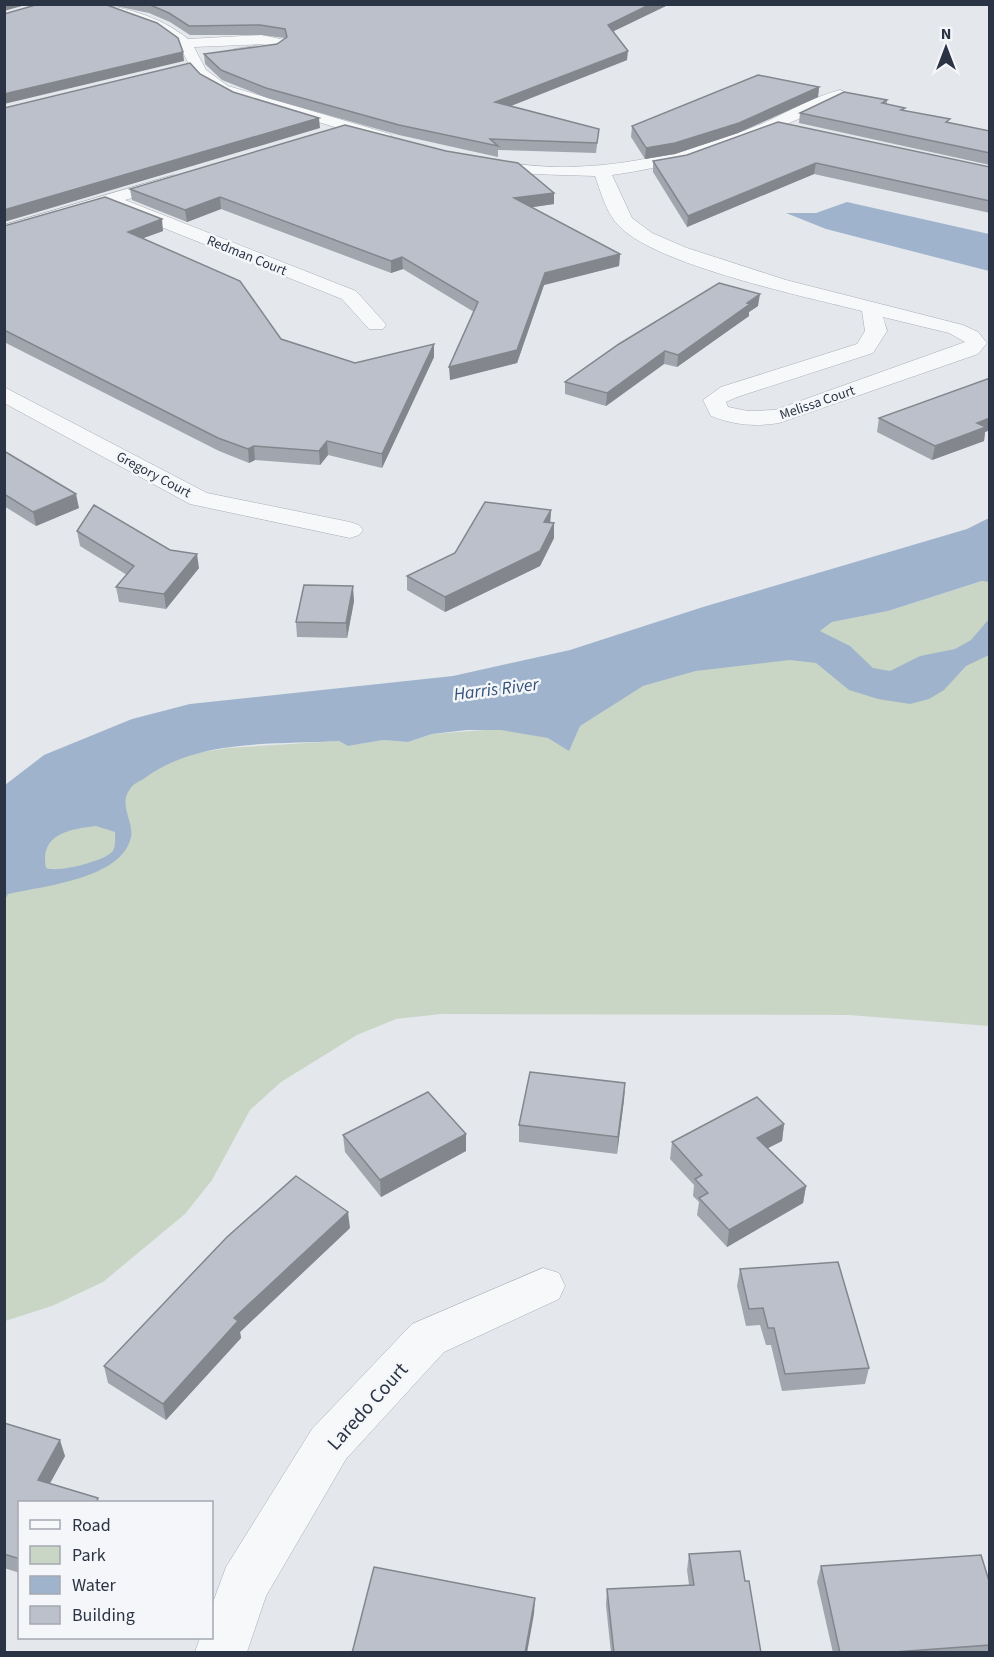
<svg xmlns="http://www.w3.org/2000/svg" width="994" height="1657" font-family="'Source Sans 3',sans-serif">
  <rect width="100%" height="100%" fill="#e4e7ec"/>
  <path fill="#c9d6c5" d="M 989,579 L 989,1026 L 849,1015 L 441,1014 L 396,1019 L 357,1035 L 281,1082 L 250,1110 L 212,1180 L 185,1214 L 103,1282 L 52,1306 L 5,1321 L 5,845 L 90,791 L 190,754 L 228,748 L 339,741 L 348,746 L 383,740 L 408,742 L 432,734 L 485,730 L 696,671 L 748,663 L 820,631 L 832,622 L 888,611 Z"/>
  <g fill="#9fb4cc" fill-rule="evenodd">
    <path d="M 847,202 L 989,234 L 989,271 L 826,229 L 786,213 L 816,213 Z"/>
    <path d="M 989,518 L 989,582 L 982,581 L 888,611 L 832,622 L 820,631 L 850,646 L 873,668 L 890,671 L 920,656 L 955,649 L 971,640 L 989,619 L 989,655 L 966,666 L 944,690 L 929,699 L 910,704 L 878,699 L 849,690 L 816,663 L 790,660 L 696,671 L 643,686 L 580,726 L 569,751 L 548,738 L 501,730 L 467,730 L 432,734 L 408,742 L 383,740 L 348,746 L 339,741 C 276,745 198,738 145,778 C 140,781 133,784 130,789 C 118,805 134,821 131,837 C 122,879 43,886 8,894 L 5,900 L 5,785 L 44,755 L 132,719 L 190,704 L 453,676 L 570,650 L 703,607 L 967,529 ZM 96,826 L 115,832 C 115,839 116,845 113,851 C 105,861 58,873 46,868 C 39,834 70,829 96,826 Z"/>
  </g>
  <g fill="none" stroke-linecap="round" stroke-linejoin="round">
    <defs>
      <g id="street">
        <path d="M 83,4 C 119,4 160,16 188,39 L 262,35 L 285,40 L 285,46 L 272,52 L 239,56 L 234,55 L 232,52 L 234,49 L 267,44 L 194,47 L 206,70 L 228,86 L 390,134 L 392,137 L 384,142 L 378,140 L 218,92 L 195,76 L 179,45 L 165,34 Z"/>
        <path d="M 840,90 L 845,92 L 848,95 L 845,98 C 770,133 695,164 612,175 L 632,218 L 652,233 L 687,248 L 786,280 L 963,325 L 978,332 L 987,343 L 978,354 L 779,423 C 755,427 734,425 711,416 L 703,400 L 721,387 L 857,344 L 865,331 L 862,311 C 806,297 656,265 619,226 C 606,213 601,192 595,176 L 530,174 L 474,166 L 471,162 L 480,157 C 573,180 669,160 756,126 C 784,115 811,97 840,90 ZM 883,317 L 949,333 L 965,342 L 775,410 L 748,411 L 728,407 L 726,402 L 737,397 L 873,353 L 887,331 Z"/>
        <path d="M 174,175 L 183,180 L 180,184 L 125,200 L 356,291 L 383,321 L 386,325 L 383,329 L 369,329 L 342,299 L 116,209 L 114,204 L 4,236 L 4,225 Z"/>
        <path d="M 4,387 L 207,493 L 350,522 L 359,525 L 363,530 L 359,535 L 350,538 L 190,504 L 4,403 Z"/>
        <path d="M 543,1268 L 559,1273 L 565,1286 L 559,1299 L 444,1352 L 346,1459 L 266,1596 L 247,1652 L 195,1652 L 200,1638 L 212,1638 L 212,1605 L 226,1567 L 312,1429 L 412,1324 Z"/>
      </g>
    </defs>
    <use href="#street" stroke="#a9aeb7" stroke-width="1"/>
    <use href="#street" fill="#f7f8fa" fill-rule="evenodd"/>
  </g>
  <g fill="#a1a5ae">
    <path d="M 106,4 L 670,4 L 613,31 L 627,60 L 511,106 L 599,129 L 596,153 L 498,150 L 498,157 L 399,135 L 267,98 L 222,80 L 205,64 L 204,54 L 277,44 L 285,38 L 261,35 L 190,35 L 170,22 L 149,13 Z"/>
    <path d="M 819,87 L 818,97 L 738,133 L 675,154 L 645,159 L 631,137 L 632,126 Z"/>
    <path d="M 887,100 L 887,104 L 904,110 L 950,123 L 990,131 L 990,165 L 799,123 L 800,113 Z"/>
    <path d="M 687,155 L 990,167 L 990,213 L 814,174 L 687,227 L 653,172 L 653,161 Z"/>
    <path d="M 130,189 L 554,193 L 554,204 L 531,207 L 620,254 L 619,266 L 544,285 L 517,363 L 450,380 L 474,312 L 403,269 L 391,273 L 221,209 L 187,222 L 132,200 Z"/>
    <path d="M 4,226 L 163,231 L 143,238 L 281,339 L 355,363 L 434,344 L 434,357 L 382,468 L 328,455 L 320,465 L 255,460 L 249,463 L 219,451 L 4,342 Z"/>
    <path d="M 758,306 L 749,312 L 749,316 L 677,367 L 664,364 L 606,406 L 565,394 L 565,382 Z"/>
    <path d="M 990,378 L 990,430 L 985,432 L 984,441 L 932,460 L 877,432 L 879,418 Z"/>
    <path d="M 4,451 L 79,508 L 36,526 L 4,506 Z"/>
    <path d="M 551,510 L 550,523 L 554,538 L 540,566 L 445,612 L 407,590 L 407,576 Z"/>
    <path d="M 77,531 L 199,568 L 166,609 L 119,602 L 116,587 L 127,575 L 80,546 Z"/>
    <path d="M 354,601 L 347,638 L 297,637 L 296,622 Z"/>
    <path d="M 625,1083 L 624,1100 L 617,1154 L 519,1142 L 519,1125 Z"/>
    <path d="M 784,1124 L 782,1141 L 767,1148 L 806,1186 L 803,1203 L 727,1247 L 697,1215 L 699,1202 L 693,1196 L 694,1185 L 670,1159 L 672,1142 Z"/>
    <path d="M 343,1135 L 466,1151 L 381,1197 L 345,1152 Z"/>
    <path d="M 350,1228 L 240,1332 L 241,1338 L 166,1420 L 108,1383 L 104,1366 Z"/>
    <path d="M 740,1269 L 869,1368 L 865,1384 L 782,1391 L 771,1345 L 766,1345 L 760,1325 L 746,1326 L 737,1286 Z"/>
    <path d="M 4,1423 L 65,1456 L 50,1483 L 98,1498 L 99,1503 L 20,1503 L 20,1573 L 4,1568 Z"/>
    <path d="M 689,1554 L 745,1581 L 761,1653 L 611,1653 L 606,1605 L 607,1589 L 689,1585 L 687,1570 Z"/>
    <path d="M 821,1566 L 990,1584 L 990,1653 L 833,1653 L 817,1582 Z"/>
  </g>
  <g fill="#83868d">
    <path d="M 4,4 L 29,4 L 4,11 Z"/>
    <path d="M 651,4 L 670,4 L 608,34 L 608,25 Z"/>
    <path d="M 628,51 L 627,60 L 495,112 L 495,102 Z"/>
    <path d="M 183,52 L 184,61 L 4,104 L 4,94 Z"/>
    <path d="M 819,87 L 818,97 L 738,133 L 675,154 L 645,159 L 646,148 Z"/>
    <path d="M 319,118 L 320,128 L 4,222 L 4,210 Z"/>
    <path d="M 816,163 L 814,174 L 687,227 L 688,216 Z"/>
    <path d="M 554,193 L 554,204 L 514,210 L 514,198 Z"/>
    <path d="M 220,197 L 221,209 L 187,222 L 185,210 Z"/>
    <path d="M 162,219 L 163,231 L 130,243 L 128,232 Z"/>
    <path d="M 620,254 L 619,266 L 544,285 L 517,363 L 450,380 L 449,367 L 545,273 Z"/>
    <path d="M 402,257 L 403,269 L 391,273 L 391,261 Z"/>
    <path d="M 760,294 L 758,306 L 749,312 L 749,316 L 677,367 L 678,355 Z"/>
    <path d="M 434,344 L 434,357 L 382,468 L 382,454 Z"/>
    <path d="M 665,351 L 664,364 L 606,406 L 607,393 Z"/>
    <path d="M 990,418 L 990,430 L 985,432 L 984,441 L 932,460 L 935,446 L 977,423 Z"/>
    <path d="M 327,441 L 328,455 L 320,465 L 319,451 Z"/>
    <path d="M 254,446 L 255,460 L 249,463 L 248,449 Z"/>
    <path d="M 76,494 L 79,508 L 36,526 L 33,512 Z"/>
    <path d="M 551,510 L 550,525 L 544,522 Z"/>
    <path d="M 554,523 L 554,538 L 540,566 L 445,612 L 445,597 Z"/>
    <path d="M 197,554 L 199,568 L 166,609 L 164,594 Z"/>
    <path d="M 353,586 L 354,601 L 347,638 L 346,623 Z"/>
    <path d="M 625,1083 L 624,1100 L 617,1154 L 618,1137 Z"/>
    <path d="M 784,1124 L 782,1141 L 755,1155 L 757,1138 Z"/>
    <path d="M 466,1134 L 466,1151 L 381,1197 L 380,1180 Z"/>
    <path d="M 806,1186 L 803,1203 L 727,1247 L 729,1230 Z"/>
    <path d="M 348,1212 L 350,1228 L 240,1332 L 241,1338 L 166,1420 L 163,1404 L 234,1318 Z"/>
    <path d="M 60,1440 L 65,1456 L 43,1496 L 38,1480 Z"/>
    <path d="M 535,1598 L 534,1614 L 527,1653 L 525,1653 Z"/>
  </g>
  <g fill="#bbc0ca" stroke="#83868d" stroke-width="1.5">
    <path d="M 39,4 L 104,4 L 157,23 L 178,38 L 183,52 L 4,94 L 4,14 Z"/>
    <path d="M 148,4 L 651,4 L 608,25 L 628,51 L 495,102 L 599,129 L 597,143 L 490,139 L 498,146 L 399,125 L 266,88 L 221,70 L 204,54 L 277,44 L 287,37 L 285,29 L 260,25 L 189,26 L 169,13 Z"/>
    <path d="M 190,63 L 200,74 L 233,92 L 319,118 L 4,210 L 4,108 Z"/>
    <path d="M 758,75 L 819,87 L 739,123 L 675,143 L 646,148 L 632,126 Z"/>
    <path d="M 844,92 L 887,100 L 882,103 L 905,108 L 901,110 L 950,119 L 946,122 L 990,131 L 990,153 L 800,113 Z"/>
    <path d="M 778,122 L 990,167 L 990,201 L 816,163 L 688,216 L 653,161 L 687,155 Z"/>
    <path d="M 345,125 L 446,151 L 518,163 L 554,193 L 514,198 L 620,254 L 545,273 L 517,350 L 449,367 L 478,302 L 402,257 L 391,261 L 220,197 L 185,210 L 130,189 Z"/>
    <path d="M 105,197 L 162,219 L 128,232 L 240,281 L 281,339 L 355,363 L 434,344 L 382,454 L 327,441 L 319,451 L 254,446 L 248,449 L 218,438 L 4,330 L 4,226 Z"/>
    <path d="M 719,283 L 760,294 L 747,303 L 750,304 L 678,355 L 665,351 L 607,393 L 565,382 L 619,344 Z"/>
    <path d="M 990,378 L 990,418 L 977,423 L 986,427 L 935,446 L 879,418 Z"/>
    <path d="M 4,451 L 76,494 L 33,512 L 4,494 Z"/>
    <path d="M 485,502 L 551,510 L 544,522 L 554,523 L 540,551 L 445,597 L 407,576 L 455,553 Z"/>
    <path d="M 94,505 L 170,550 L 197,554 L 164,594 L 116,587 L 134,566 L 77,531 Z"/>
    <path d="M 304,585 L 353,586 L 346,623 L 296,622 Z"/>
    <path d="M 530,1072 L 625,1083 L 618,1137 L 519,1125 Z"/>
    <path d="M 428,1092 L 466,1134 L 380,1180 L 343,1135 Z"/>
    <path d="M 757,1097 L 784,1124 L 757,1138 L 806,1186 L 729,1230 L 699,1198 L 708,1193 L 695,1179 L 702,1175 L 672,1142 Z"/>
    <path d="M 296,1176 L 348,1212 L 234,1318 L 238,1321 L 163,1404 L 104,1366 L 227,1237 Z"/>
    <path d="M 838,1262 L 869,1368 L 785,1374 L 774,1328 L 768,1328 L 763,1308 L 749,1309 L 740,1269 Z"/>
    <path d="M 4,1423 L 60,1440 L 38,1480 L 98,1498 L 96,1503 L 20,1503 L 20,1559 L 4,1554 Z"/>
    <path d="M 740,1551 L 745,1581 L 749,1581 L 761,1653 L 614,1653 L 607,1589 L 694,1585 L 689,1554 Z"/>
    <path d="M 981,1555 L 990,1584 L 990,1645 L 881,1653 L 840,1653 L 821,1566 Z"/>
    <path d="M 374,1567 L 535,1598 L 525,1653 L 352,1653 Z"/>
  </g>
  <g text-anchor="middle" stroke-width="5" stroke-linejoin="round" paint-order="stroke">
    <g font-size="14" fill="#2b3445" stroke="#f4f6f9">
      <text transform="translate(247 255) rotate(22)" y="5">Redman Court</text>
      <text transform="translate(817 402) rotate(-19)" y="5">Melissa Court</text>
      <text transform="translate(154 474) rotate(28)" y="5">Gregory Court</text>
    </g>
    <g font-size="18" font-style="italic" fill="#34527a" stroke="#f4f6f9">
      <text transform="translate(496 689) rotate(-7)" y="6">Harris River</text>
    </g>
    <g font-size="20" fill="#2b3445" stroke="#f4f6f9">
      <text transform="translate(367 1406) rotate(-48)" y="7">Laredo Court</text>
    </g>
  </g>
  <rect width="994" height="1657" fill="none" stroke="#2b3445" stroke-width="12"/>
  <rect x="18" y="1501" width="195" height="138" fill="#f4f6f9" stroke="#a4a8b1" stroke-width="1.5"/>
  <rect x="30" y="1520" width="30" height="9" fill="#f7f8fa" stroke="#a4a8b1" stroke-width="1.5"/>
  <text x="72" y="1531" font-size="18" fill="#2b3445">Road</text>
  <rect x="30" y="1546" width="30" height="18" fill="#c9d6c5" stroke="#a4a8b1" stroke-width="1.5"/>
  <text x="72" y="1561" font-size="18" fill="#2b3445">Park</text>
  <rect x="30" y="1576" width="30" height="18" fill="#9fb4cc" stroke="#a4a8b1" stroke-width="1.5"/>
  <text x="72" y="1591" font-size="18" fill="#2b3445">Water</text>
  <rect x="30" y="1606" width="30" height="18" fill="#bbc0ca" stroke="#a4a8b1" stroke-width="1.5"/>
  <text x="72" y="1621" font-size="18" fill="#2b3445">Building</text>
  <g transform="translate(946 48)" stroke="#f4f6f9" stroke-width="4.5" paint-order="stroke">
  <path d="M0-4.5L10 22L0 15L-10 22Z" fill="#2b3445"/>
  <text y="-9" font-size="16" font-weight="bold" text-anchor="middle" fill="#2b3445">N</text>
  </g>
</svg>
